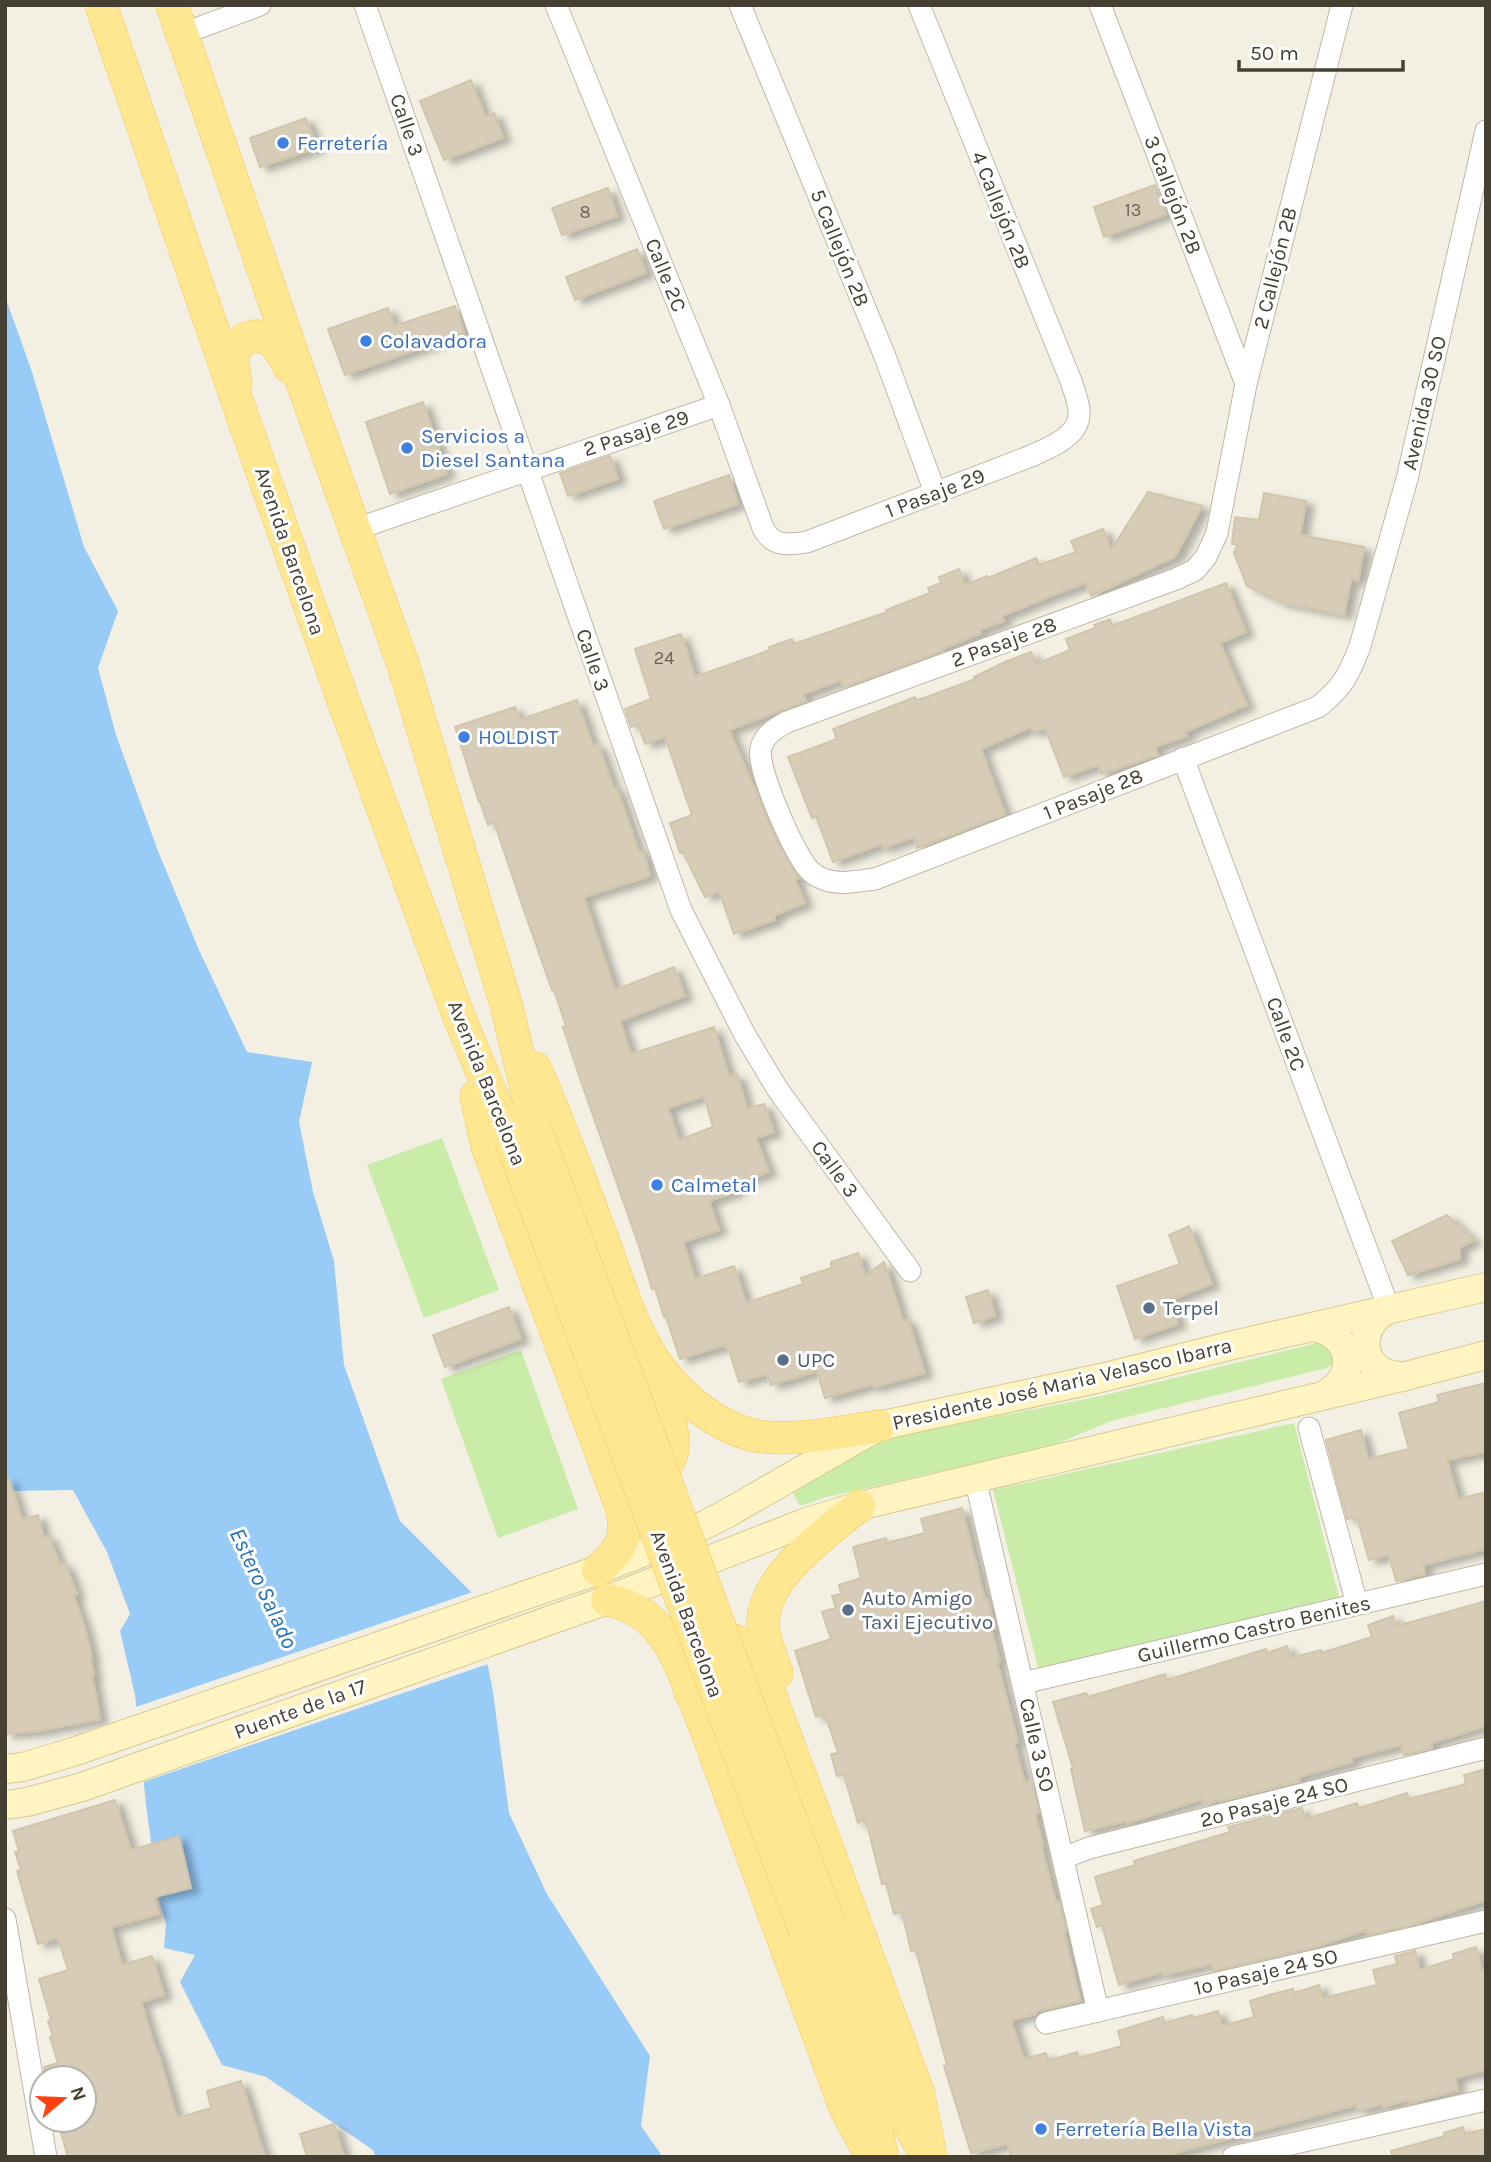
<svg xmlns="http://www.w3.org/2000/svg" width="1491" height="2162" font-family="Karla,sans-serif">
  <defs>
    <filter id="shadow"><feDropShadow dx="8" dy="4.5" stdDeviation="3.5" flood-color="#0004"/></filter>
  </defs>
  <rect width="100%" height="100%" fill="#f3f0e3"/>
  <g fill="#c9eca8">
    <path d="M 442,1138 L 499,1290 L 424,1318 L 367,1165 Z"/>
    <path d="M 1325,1341 L 1331,1344 L 1334,1364 L 1327,1368 L 1111,1421 L 1048,1447 L 827,1497 L 800,1506 L 789,1486 L 870,1446 L 902,1435 L 1101,1396 Z"/>
    <path d="M 521,1350 L 578,1509 L 498,1538 L 441,1379 Z"/>
    <path d="M 1294,1423 L 1339,1597 L 1039,1671 L 993,1490 Z"/>
  </g>
  <path fill="#99cbf7" d="M 5,296 L 32,372 L 84,547 L 118,611 L 98,668 L 116,735 L 158,851 L 199,950 L 247,1052 L 312,1062 L 299,1122 L 313,1192 L 334,1261 L 344,1365 L 400,1521 L 474,1595 L 493,1692 L 509,1813 L 547,1894 L 650,2056 L 641,2126 L 663,2157 L 376,2157 L 373,2150 L 266,2077 L 222,2065 L 180,1982 L 195,1955 L 164,1948 L 166,1924 L 159,1900 L 146,1805 L 135,1695 L 120,1631 L 130,1614 L 107,1552 L 73,1490 L 7,1491 L 5,1485 Z"/>
  <path fill="#f3f0e3" d="M 476,1591 L 491,1663 L 140,1783 L 133,1708 Z"/>
  <g fill="#d6ccb8" stroke="#d1c5aa" stroke-width="2" fill-rule="evenodd" filter="url(#shadow)">
    <path d="M 471,80 L 485,116 L 494,113 L 503,138 L 444,160 L 420,101 Z"/>
    <path d="M 306,118 L 317,148 L 260,167 L 250,138 Z"/>
    <path d="M 1155,185 L 1166,214 L 1104,237 L 1094,207 Z"/>
    <path d="M 608,188 L 617,216 L 562,235 L 552,208 Z"/>
    <path d="M 637,249 L 646,273 L 575,300 L 566,277 Z"/>
    <path d="M 455,306 L 464,333 L 345,375 L 328,329 L 388,308 L 394,326 Z"/>
    <path d="M 423,402 L 447,474 L 390,494 L 366,422 Z"/>
    <path d="M 610,456 L 618,479 L 568,496 L 560,473 Z"/>
    <path d="M 729,475 L 738,504 L 664,529 L 654,501 Z"/>
    <path d="M 1148,492 L 1202,506 L 1175,557 L 1091,596 L 1086,583 L 1051,596 L 1002,616 L 1004,621 L 980,630 L 981,633 L 942,649 L 943,651 L 844,687 L 841,680 L 803,694 L 806,701 L 729,730 L 778,843 L 799,878 L 795,880 L 805,903 L 773,916 L 775,920 L 734,934 L 719,891 L 705,897 L 683,852 L 680,853 L 670,823 L 692,815 L 665,737 L 645,744 L 638,724 L 631,727 L 625,709 L 651,699 L 635,649 L 681,634 L 695,677 L 770,650 L 769,647 L 792,639 L 794,644 L 887,612 L 886,610 L 930,593 L 928,588 L 941,583 L 939,577 L 959,569 L 965,585 L 987,576 L 988,578 L 1036,558 L 1039,565 L 1076,552 L 1071,541 L 1103,529 L 1111,550 Z"/>
    <path d="M 1264,493 L 1306,501 L 1300,535 L 1364,547 L 1358,581 L 1351,579 L 1344,615 L 1283,603 L 1247,586 L 1234,553 L 1238,544 L 1232,544 L 1235,517 L 1259,520 Z"/>
    <path d="M 1226,583 L 1246,632 L 1220,643 L 1247,705 L 1185,732 L 1187,736 L 1155,747 L 1158,755 L 1101,774 L 1098,765 L 1064,777 L 1045,728 L 1033,732 L 1031,727 L 981,749 L 1005,814 L 917,848 L 914,837 L 883,848 L 882,844 L 833,862 L 816,816 L 812,818 L 788,757 L 837,739 L 833,729 L 915,697 L 916,700 L 924,698 L 975,679 L 974,677 L 1005,662 L 1031,652 L 1036,664 L 1070,650 L 1066,639 L 1095,628 L 1094,625 L 1110,619 L 1112,626 Z"/>
    <path d="M 577,700 L 593,746 L 598,744 L 614,789 L 617,788 L 639,852 L 643,851 L 650,876 L 584,897 L 615,990 L 674,967 L 685,996 L 620,1021 L 631,1054 L 714,1027 L 729,1077 L 737,1074 L 747,1109 L 764,1104 L 774,1132 L 756,1138 L 769,1172 L 735,1184 L 737,1191 L 709,1201 L 719,1230 L 683,1242 L 695,1279 L 734,1266 L 746,1303 L 803,1284 L 801,1278 L 831,1268 L 831,1262 L 858,1253 L 865,1276 L 884,1262 L 903,1321 L 908,1320 L 925,1373 L 874,1387 L 873,1384 L 825,1398 L 817,1371 L 771,1385 L 767,1374 L 739,1382 L 729,1350 L 727,1350 L 725,1345 L 680,1359 L 666,1317 L 664,1317 L 655,1288 L 652,1289 L 639,1246 L 583,1087 L 563,1027 L 566,1026 L 554,990 L 552,990 L 526,916 L 494,822 L 488,825 L 480,801 L 479,802 L 455,727 L 515,707 L 519,720 ZM 704,1096 L 713,1127 L 679,1140 L 668,1108 Z"/>
    <path d="M 1447,1215 L 1474,1240 L 1460,1247 L 1460,1259 L 1408,1275 L 1392,1241 Z"/>
    <path d="M 1189,1226 L 1212,1284 L 1170,1300 L 1178,1324 L 1135,1339 L 1117,1286 L 1180,1264 L 1169,1235 Z"/>
    <path d="M 988,1290 L 995,1316 L 974,1323 L 966,1297 Z"/>
    <path d="M 509,1307 L 521,1339 L 445,1367 L 433,1335 Z"/>
    <path d="M 1486,1383 L 1486,1452 L 1447,1460 L 1458,1499 L 1486,1492 L 1486,1549 L 1423,1565 L 1425,1574 L 1396,1581 L 1389,1555 L 1369,1560 L 1357,1517 L 1347,1519 L 1326,1440 L 1361,1430 L 1368,1459 L 1409,1449 L 1399,1413 L 1439,1402 L 1437,1395 Z"/>
    <path d="M 5,1479 L 9,1479 L 22,1520 L 38,1515 L 44,1538 L 49,1536 L 60,1565 L 65,1563 L 77,1594 L 73,1595 L 84,1625 L 92,1658 L 90,1658 L 94,1674 L 92,1675 L 100,1719 L 38,1731 L 5,1734 Z"/>
    <path d="M 962,1508 L 985,1600 L 987,1599 L 995,1628 L 991,1629 L 1000,1661 L 997,1662 L 1018,1742 L 1014,1743 L 1025,1783 L 1031,1781 L 1039,1813 L 1035,1814 L 1043,1846 L 1041,1846 L 1056,1903 L 1059,1902 L 1066,1931 L 1064,1932 L 1080,2001 L 1037,2011 L 1036,2014 L 1011,2020 L 1024,2059 L 1046,2053 L 1048,2061 L 1077,2052 L 1079,2058 L 1122,2046 L 1118,2031 L 1163,2017 L 1165,2023 L 1192,2015 L 1193,2018 L 1218,2011 L 1222,2026 L 1254,2017 L 1250,2001 L 1269,1995 L 1293,1989 L 1294,1993 L 1319,1985 L 1323,1998 L 1377,1985 L 1373,1970 L 1397,1964 L 1395,1956 L 1415,1951 L 1420,1970 L 1454,1959 L 1453,1954 L 1476,1947 L 1482,1971 L 1486,1970 L 1486,2070 L 1455,2078 L 1458,2090 L 1409,2103 L 1408,2100 L 1382,2107 L 1382,2104 L 1358,2111 L 1356,2105 L 1179,2152 L 1166,2157 L 1011,2157 L 1008,2144 L 971,2153 L 944,2066 L 947,2065 L 916,1950 L 911,1951 L 902,1912 L 894,1914 L 886,1883 L 882,1884 L 866,1820 L 858,1823 L 844,1775 L 837,1776 L 831,1754 L 838,1753 L 825,1714 L 816,1717 L 795,1651 L 831,1639 L 822,1612 L 836,1608 L 832,1596 L 841,1594 L 839,1585 L 861,1578 L 853,1547 L 886,1538 L 887,1543 L 925,1533 L 921,1519 Z"/>
    <path d="M 1486,1601 L 1486,1726 L 1431,1743 L 1432,1748 L 1404,1755 L 1402,1745 L 1351,1758 L 1352,1762 L 1299,1777 L 1300,1781 L 1220,1801 L 1220,1800 L 1204,1804 L 1202,1799 L 1127,1823 L 1126,1821 L 1085,1831 L 1071,1769 L 1073,1768 L 1053,1702 L 1086,1693 L 1088,1697 L 1165,1674 L 1167,1680 L 1266,1649 L 1267,1653 L 1287,1646 L 1291,1658 L 1321,1650 L 1321,1653 L 1372,1637 L 1368,1625 L 1393,1616 L 1397,1626 Z"/>
    <path d="M 1486,1769 L 1486,1900 L 1408,1926 L 1368,1935 L 1366,1930 L 1315,1947 L 1214,1971 L 1212,1964 L 1163,1975 L 1162,1972 L 1119,1985 L 1102,1925 L 1097,1927 L 1091,1909 L 1103,1905 L 1095,1877 L 1135,1865 L 1134,1861 L 1230,1832 L 1228,1827 L 1302,1808 L 1305,1819 L 1357,1803 L 1359,1808 L 1407,1793 L 1409,1799 L 1466,1784 L 1464,1775 Z"/>
    <path d="M 115,1800 L 131,1850 L 179,1836 L 191,1888 L 154,1897 L 159,1914 L 111,1927 L 122,1965 L 152,1956 L 164,1995 L 141,2002 L 153,2041 L 159,2056 L 177,2118 L 211,2108 L 207,2091 L 241,2081 L 265,2157 L 68,2157 L 61,2132 L 69,2130 L 66,2120 L 84,2120 L 84,2078 L 46,2078 L 44,2067 L 58,2063 L 50,2037 L 53,2036 L 48,2021 L 51,2020 L 39,1979 L 68,1970 L 58,1938 L 38,1944 L 17,1871 L 21,1870 L 15,1852 L 19,1851 L 13,1831 Z"/>
    <path d="M 334,2124 L 344,2157 L 307,2157 L 300,2134 Z"/>
    <path d="M 1463,2127 L 1465,2134 L 1486,2129 L 1486,2157 L 1392,2157 L 1391,2151 L 1445,2136 L 1444,2133 Z"/>
  </g>
  <g fill="none" stroke-linecap="round" stroke-linejoin="round">
    <defs>
      <g id="street">
        <path d="M 365,5 L 681,910 L 745,1035 L 778,1090 L 910,1271"/>
        <path d="M 556,5 L 719,405 L 763,528 C 773,547 788,545 807,542 L 1031,456 C 1048,448 1079,437 1079,414 C 1080,404 1074,391 1071,381 L 919,5"/>
        <path d="M 740,5 L 884,354 L 935,492"/>
        <path d="M 1100,5 L 1246,384"/>
        <path d="M 1342,5 L 1246,384 L 1217,533 L 1206,557 L 1195,570 L 1176,579 L 787,722 C 776,728 764,735 761,748 C 756,768 790,841 802,860 C 806,867 813,875 821,878 C 838,886 858,881 875,879 L 1318,707 C 1343,687 1349,675 1360,646 L 1407,479 L 1486,131"/>
        <path d="M 182,34 L 260,5"/>
        <path d="M 356,529 L 719,405"/>
        <path d="M 1183,758 L 1389,1309"/>
        <path d="M 1309,1428 L 1357,1604"/>
        <path d="M 975,1478 L 1098,2011"/>
        <path d="M 1023,1683 L 1486,1574"/>
        <path d="M 1063,1858 L 1089,1848 L 1486,1748"/>
        <path d="M 5,1919 L 46,2157"/>
        <path d="M 1046,2023 L 1486,1921"/>
        <path d="M 1233,2157 L 1486,2100"/>
      </g>
      <g id="secondary">
        <path d="M 1389,1309 C 1364,1321 1355,1354 1381,1371 C 1388,1375 1396,1375 1402,1377"/>
        <path d="M 1311,1327 C 1350,1331 1361,1374 1326,1394"/>
        <path d="M 5,1769 L 23,1767 L 73,1752 L 598,1570 L 677,1539 L 726,1514 L 879,1426 L 1105,1377 L 1233,1345 L 1486,1287"/>
        <path d="M 5,1805 L 27,1802 L 82,1787 L 607,1600 L 804,1523 L 859,1506 L 1402,1377 L 1486,1355"/>
      </g>
      <g id="primary">
        <path d="M 101,5 L 242,415 L 343,700 L 459,1017 L 510,1139"/>
        <path d="M 172,5 L 308,399 L 402,661 L 506,1004 L 536,1130"/>
        <path d="M 236,383 C 234,374 232,364 234,355 C 237,336 260,330 274,343 C 281,350 285,359 289,367"/>
        <path d="M 535,1068 C 562,1128 584,1189 607,1251 C 621,1290 634,1333 659,1367 C 681,1397 715,1426 752,1435 C 790,1443 841,1432 879,1426"/>
        <path d="M 476,1096 L 487,1146 L 622,1509 C 628,1539 621,1550 598,1570"/>
        <path d="M 639,1478 C 700,1470 663,1403 650,1369"/>
        <path d="M 607,1600 C 670,1610 682,1673 704,1724 L 846,2110 L 872,2157"/>
        <path d="M 777,1673 C 772,1658 764,1642 763,1626 C 762,1576 825,1534 859,1506"/>
        <path d="M 690,1692 C 690,1678 690,1660 701,1649 C 714,1635 739,1637 751,1651 C 755,1655 757,1661 759,1665 L 918,2092 L 931,2157"/>
        <path d="M 830,1925 L 895,2099 L 919,2143"/>
        <path d="M 806,1934 L 870,2103 L 882,2154"/>
      </g>
    </defs>
    <use href="#street" stroke="#c0b8a5" stroke-width="23"/>
    <use href="#secondary" stroke="#d7c98e" stroke-width="30"/>
    <use href="#primary" stroke="#eeca57" stroke-width="33"/>
    <use href="#street" stroke="#fff" stroke-width="21"/>
    <use href="#secondary" stroke="#fff4c2" stroke-width="28"/>
    <use href="#primary" stroke="#ffe691" stroke-width="32"/>
    <defs>
      <g id="primary-bridge">
        <path d="M 536,1130 L 830,1925"/>
        <path d="M 510,1139 L 806,1934"/>
      </g>
    </defs>
    <use href="#primary-bridge" stroke="#eeca57" stroke-width="33" stroke-linecap="butt"/>
    <use href="#primary-bridge" stroke="#ffe691" stroke-width="32"/>
  </g>
  <g fill="#3f7fe0" stroke="#fff" stroke-width="2.5">
    <circle cx="283" cy="143" r="7"/>
    <circle cx="366" cy="341" r="7"/>
    <circle cx="407" cy="448" r="7"/>
    <circle cx="464" cy="737" r="7"/>
    <circle cx="657" cy="1185" r="7"/>
    <circle cx="1041" cy="2129" r="7"/>
  </g>
  <g fill="#5c6f8a" stroke="#fff" stroke-width="2.5">
    <circle cx="1149" cy="1308" r="7"/>
    <circle cx="783" cy="1360" r="7"/>
    <circle cx="848" cy="1610" r="7"/>
  </g>
  <g text-anchor="middle" stroke-width="6" stroke-linejoin="round" paint-order="stroke">
    <g font-size="18" fill="#6a6354">
      <text x="1133" y="216">13</text>
      <text x="585" y="218">8</text>
      <text x="664" y="664">24</text>
    </g>
    <g font-size="21" fill="#464033" stroke="#fff">
      <text transform="translate(407 125) rotate(71)" y="7">Calle 3</text>
      <text transform="translate(1173 195) rotate(69)" y="7">3 Callejón 2B</text>
      <text transform="translate(1001 210) rotate(68)" y="7">4 Callejón 2B</text>
      <text transform="translate(840 248) rotate(68)" y="7">5 Callejón 2B</text>
      <text transform="translate(1275 268) rotate(-76)" y="7">2 Callejón 2B</text>
      <text transform="translate(666 275) rotate(68)" y="7">Calle 2C</text>
      <text transform="translate(1424 403) rotate(-77)" y="7">Avenida 30 SO</text>
      <text transform="translate(636 433) rotate(-18)" y="7">2 Pasaje 29</text>
      <text transform="translate(935 493) rotate(-21)" y="7">1 Pasaje 29</text>
      <text transform="translate(290 551) rotate(71)" y="7">Avenida Barcelona</text>
      <text transform="translate(1004 642) rotate(-20)" y="7">2 Pasaje 28</text>
      <text transform="translate(593 660) rotate(71)" y="7">Calle 3</text>
      <text transform="translate(1093 794) rotate(-22)" y="7">1 Pasaje 28</text>
      <text transform="translate(1286 1034) rotate(70)" y="7">Calle 2C</text>
      <text transform="translate(487 1083) rotate(68)" y="7">Avenida Barcelona</text>
      <text transform="translate(835 1169) rotate(54)" y="7">Calle 3</text>
      <text transform="translate(1062 1384) rotate(-13)" y="7">Presidente José Maria Velasco Ibarra</text>
      <text transform="translate(687 1614) rotate(70)" y="7">Avenida Barcelona</text>
      <text transform="translate(1254 1629) rotate(-13)" y="7">Guillermo Castro Benites</text>
      <text transform="translate(300 1709) rotate(-20)" y="7">Puente de la 17</text>
      <text transform="translate(1037 1745) rotate(77)" y="7">Calle 3 SO</text>
      <text transform="translate(1274 1802) rotate(-14)" y="7">2º Pasaje 24 SO</text>
      <text transform="translate(1266 1972) rotate(-13)" y="7">1º Pasaje 24 SO</text>
    </g>
    <g font-size="21" fill="#366cbe" stroke="#fff" text-anchor="start">
      <text x="297" y="150">Ferretería</text>
      <text x="380" y="348">Colavadora</text>
      <text x="421" y="443">Servicios a<tspan x="421" dy="24">Diesel Santana</tspan></text>
      <text x="478" y="744">HOLDIST</text>
      <text x="671" y="1192">Calmetal</text>
      <text x="1055" y="2136">Ferretería Bella Vista</text>
    </g>
    <g font-size="21" fill="#4e5e75" stroke="#fff" text-anchor="start">
      <text x="1163" y="1315">Terpel</text>
      <text x="797" y="1367">UPC</text>
      <text x="862" y="1605">Auto Amigo<tspan x="862" dy="24">Taxi Ejecutivo</tspan></text>
    </g>
    <g font-size="23" font-style="italic" fill="#2372bb" stroke="#fff">
      <text transform="translate(264 1588) rotate(65)" y="8">Estero Salado</text>
    </g>
  </g>
  <rect width="1491" height="2162" fill="none" stroke="#464033" stroke-width="14"/>
  <g transform="translate(63 2099) rotate(71)"><circle r="33" fill="#ffffff" stroke="#b5b3ad" stroke-width="2"/>
  <path d="M0-5L12 26L0 18L-12 26Z" fill="#ff410f"/>
  <text y="-10" font-size="19" font-weight="bold" text-anchor="middle" fill="#464033">N</text>
  </g>
  <path d="M1239 60v10h164v-10" fill="none" stroke="#464033" stroke-width="3.5"/>
  <text x="1250" y="60" font-size="21" fill="#464033" stroke="#ffffff" stroke-width="5" paint-order="stroke">50 m</text>
</svg>
